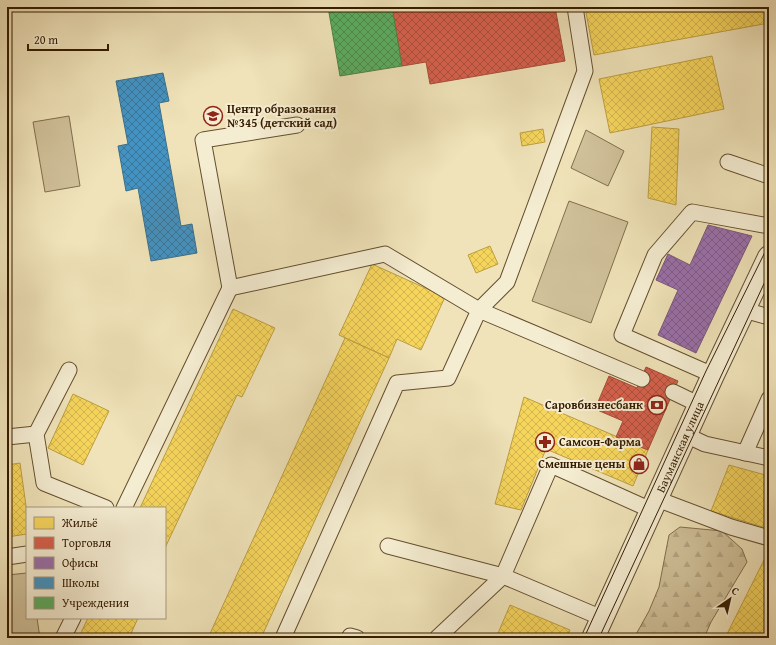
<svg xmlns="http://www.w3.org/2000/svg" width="776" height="645" font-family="'Gentium Book Plus',serif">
  <defs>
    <pattern id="forest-firs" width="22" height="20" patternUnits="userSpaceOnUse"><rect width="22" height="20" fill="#d0c19a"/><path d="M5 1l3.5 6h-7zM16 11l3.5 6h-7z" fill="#b3a583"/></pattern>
    <pattern id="homes-cross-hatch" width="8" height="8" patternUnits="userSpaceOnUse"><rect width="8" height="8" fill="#f6d55c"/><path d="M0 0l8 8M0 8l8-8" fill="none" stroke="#d4b64e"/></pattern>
    <pattern id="shops-cross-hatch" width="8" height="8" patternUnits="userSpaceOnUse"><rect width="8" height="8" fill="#d6604d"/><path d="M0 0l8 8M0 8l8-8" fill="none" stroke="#ae4e3e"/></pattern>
    <pattern id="offices-cross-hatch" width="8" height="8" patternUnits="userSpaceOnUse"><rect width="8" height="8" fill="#9970ab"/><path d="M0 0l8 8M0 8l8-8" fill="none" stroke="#7e5b89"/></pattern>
    <pattern id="schools-cross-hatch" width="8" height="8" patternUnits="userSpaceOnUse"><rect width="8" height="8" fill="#4393c3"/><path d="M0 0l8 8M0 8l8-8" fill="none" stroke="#39779c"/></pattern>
    <pattern id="public-cross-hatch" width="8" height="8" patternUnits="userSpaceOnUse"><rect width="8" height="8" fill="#5aae61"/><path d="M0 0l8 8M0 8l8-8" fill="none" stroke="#4b8d4e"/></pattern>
  </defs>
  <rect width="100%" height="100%" fill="#f0e3b9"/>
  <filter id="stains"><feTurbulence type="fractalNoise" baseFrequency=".005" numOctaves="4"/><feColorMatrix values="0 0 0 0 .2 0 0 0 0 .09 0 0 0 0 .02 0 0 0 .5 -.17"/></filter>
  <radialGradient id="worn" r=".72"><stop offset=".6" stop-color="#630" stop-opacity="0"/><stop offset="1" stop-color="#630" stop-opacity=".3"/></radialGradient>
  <path fill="url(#forest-firs)" stroke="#826e4d" d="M 680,527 L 722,531 L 742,549 L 747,562 L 711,622 L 704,638 L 634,638 L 649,611 L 659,587 L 669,535 Z"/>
  <g fill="#d0c19a" stroke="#826e4d">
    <path d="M 69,116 L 80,186 L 45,192 L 33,122 Z"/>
    <path d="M 586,130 L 624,151 L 608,186 L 571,168 Z"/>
    <path d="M 569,201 L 628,222 L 591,323 L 532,301 Z"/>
    <path d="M 27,573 L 27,618 L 37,618 L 40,638 L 7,638 L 7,575 Z"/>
  </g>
  <g fill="url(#homes-cross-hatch)" stroke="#bc9e40">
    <path d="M 585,7 L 769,7 L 769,23 L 594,55 Z"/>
    <path d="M 712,56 L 724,109 L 610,133 L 599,79 Z"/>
    <path d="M 652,127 L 679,129 L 676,205 L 648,198 Z"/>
    <path d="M 543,129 L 545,142 L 522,146 L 520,133 Z"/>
    <path d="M 490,246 L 498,264 L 476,273 L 468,255 Z"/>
    <path d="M 372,264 L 445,297 L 421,350 L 397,339 L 389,358 L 339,335 Z"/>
    <path d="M 233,309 L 275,328 L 242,397 L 237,395 L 165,548 L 165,508 L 140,508 Z"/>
    <path d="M 345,338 L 389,358 L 261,638 L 208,638 Z"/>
    <path d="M 73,394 L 109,411 L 83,465 L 48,448 Z"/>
    <path d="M 524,397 L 648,450 L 633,486 L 546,449 L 521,510 L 495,504 Z"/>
    <path d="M 20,463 L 27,513 L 27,534 L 7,537 L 7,465 Z"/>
    <path d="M 729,465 L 769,476 L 769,529 L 711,511 Z"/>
    <path d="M 769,550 L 769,638 L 725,638 Z"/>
    <path d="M 510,605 L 570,630 L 566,638 L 496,638 Z"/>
    <path d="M 88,618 L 138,618 L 129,638 L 86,638 L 80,635 Z"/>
  </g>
  <g fill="url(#shops-cross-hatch)" stroke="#a64c36">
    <path d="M 392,7 L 555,7 L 565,61 L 430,84 L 426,62 L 402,66 Z"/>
    <path d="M 646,367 L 678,381 L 648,450 L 616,437 L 623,421 L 595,409 L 609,376 L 637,388 Z"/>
  </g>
  <path fill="url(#offices-cross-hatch)" stroke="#7b5778" d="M 708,225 L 752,236 L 696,353 L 658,335 L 678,290 L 656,280 L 668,254 L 690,265 Z"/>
  <path fill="url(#schools-cross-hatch)" stroke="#3f6f88" d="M 163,73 L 169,101 L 159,103 L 181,226 L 192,224 L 197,253 L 151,261 L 138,188 L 126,191 L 118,146 L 128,144 L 116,81 Z"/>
  <path fill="url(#public-cross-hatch)" stroke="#4f8244" d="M 328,7 L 392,7 L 402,66 L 340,76 Z"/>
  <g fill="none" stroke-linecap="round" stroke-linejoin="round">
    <defs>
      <g id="service">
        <path d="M 575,7 L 585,71 L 507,282 L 479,310 L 642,379"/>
        <path d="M 728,162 L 769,176"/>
        <path d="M 230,288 L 385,254 L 479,310 L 448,378 L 397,383 L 283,638"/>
        <path d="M 744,310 L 769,317"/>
        <path d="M 69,370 L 36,434 L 44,483 L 106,508"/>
        <path d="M 713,375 L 622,335 L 655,255 L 692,212 L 769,226"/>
        <path d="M 673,392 L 700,405"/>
        <path d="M 686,435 L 705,444 L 769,458"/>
        <path d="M 7,437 L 36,434"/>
        <path d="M 745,453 L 769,399"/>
        <path d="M 657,499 L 731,527 L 769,538"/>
        <path d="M 124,508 L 230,288 L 203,140 L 297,125"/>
        <path d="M 388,546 L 503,576 L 602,618"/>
        <path d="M 7,557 L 27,554"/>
        <path d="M 63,638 L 73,618"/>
        <path d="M 350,638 L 350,636 L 357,638"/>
        <path d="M 437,638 L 503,576 L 551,465 L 651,510"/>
      </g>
      <g id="minor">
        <path id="s1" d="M 593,638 L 713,375 L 769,257"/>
      </g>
    </defs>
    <use href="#service" stroke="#644e2e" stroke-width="17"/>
    <use href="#minor" stroke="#644e2e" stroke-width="24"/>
    <use href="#service" stroke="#f5edd2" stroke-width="15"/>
    <use href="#minor" stroke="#f5edd2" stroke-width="22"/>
    <g stroke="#351c00" stroke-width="1">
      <path d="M 584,638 L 706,371 L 769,244"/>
      <path d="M 599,638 L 769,273"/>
    </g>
  </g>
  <defs>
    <symbol id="school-ring" viewBox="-11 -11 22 22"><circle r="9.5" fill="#f5edd2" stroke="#8f2418" stroke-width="1.5"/><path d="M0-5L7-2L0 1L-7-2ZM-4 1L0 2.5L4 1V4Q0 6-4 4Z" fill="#8f2418"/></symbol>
    <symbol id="bank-ring" viewBox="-11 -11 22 22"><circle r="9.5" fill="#f5edd2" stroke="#8f2418" stroke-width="1.5"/><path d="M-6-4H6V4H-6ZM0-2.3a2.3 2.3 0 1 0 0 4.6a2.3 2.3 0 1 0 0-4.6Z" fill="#8f2418"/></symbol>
    <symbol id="pharmacy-ring" viewBox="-11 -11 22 22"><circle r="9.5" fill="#f5edd2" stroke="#8f2418" stroke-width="1.5"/><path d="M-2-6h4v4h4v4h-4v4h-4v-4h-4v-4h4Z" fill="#8f2418"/></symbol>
    <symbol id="shop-ring" viewBox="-11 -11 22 22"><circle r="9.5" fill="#f5edd2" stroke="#8f2418" stroke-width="1.5"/><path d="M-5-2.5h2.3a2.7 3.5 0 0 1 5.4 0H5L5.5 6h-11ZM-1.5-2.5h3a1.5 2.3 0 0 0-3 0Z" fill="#8f2418"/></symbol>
  </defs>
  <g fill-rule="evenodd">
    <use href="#school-ring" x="202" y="105" width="22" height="22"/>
    <use href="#bank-ring" x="646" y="394" width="22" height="22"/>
    <use href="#pharmacy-ring" x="534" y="431" width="22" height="22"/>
    <use href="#shop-ring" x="628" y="453" width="22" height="22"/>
  </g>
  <g text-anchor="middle" stroke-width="4" stroke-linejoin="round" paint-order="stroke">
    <g font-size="12" font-weight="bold" fill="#351c00" stroke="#f5edd2" text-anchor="start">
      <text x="227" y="113">Центр образования<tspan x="227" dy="14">№345 (детский сад)</tspan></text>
      <text x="643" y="409" text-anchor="end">Саровбизнесбанк</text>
      <text x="559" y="446">Самсон-Фарма</text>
      <text x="625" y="468" text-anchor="end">Смешные цены</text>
    </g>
    <g font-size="12" fill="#351c00" stroke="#f5edd2">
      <text dy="4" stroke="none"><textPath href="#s1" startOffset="210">Бауманская улица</textPath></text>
    </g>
  </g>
  <rect width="776" height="645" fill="none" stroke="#f0e3b9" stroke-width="24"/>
  <rect x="8" y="8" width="760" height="629" fill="none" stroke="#351c00" stroke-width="2"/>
  <rect x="12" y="12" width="752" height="621" fill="none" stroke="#351c00"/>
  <rect x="26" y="507" width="140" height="112" fill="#f5edd2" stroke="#a8997e"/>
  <rect x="34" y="517" width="20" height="12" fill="#f6d55c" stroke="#a8997e"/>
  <text x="62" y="527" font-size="12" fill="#351c00">Жильё</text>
  <rect x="34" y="537" width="20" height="12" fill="#d6604d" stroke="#a8997e"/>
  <text x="62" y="547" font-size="12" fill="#351c00">Торговля</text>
  <rect x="34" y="557" width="20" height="12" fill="#9970ab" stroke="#a8997e"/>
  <text x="62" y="567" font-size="12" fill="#351c00">Офисы</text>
  <rect x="34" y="577" width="20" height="12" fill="#4393c3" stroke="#a8997e"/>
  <text x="62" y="587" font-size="12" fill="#351c00">Школы</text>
  <rect x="34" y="597" width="20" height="12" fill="#5aae61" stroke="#a8997e"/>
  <text x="62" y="607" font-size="12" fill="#351c00">Учреждения</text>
  <g transform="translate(730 599) rotate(34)" stroke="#f5edd2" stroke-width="3" paint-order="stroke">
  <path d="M0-3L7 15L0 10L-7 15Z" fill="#351c00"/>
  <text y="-6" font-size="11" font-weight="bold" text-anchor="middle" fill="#351c00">С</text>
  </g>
  <path d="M28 44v6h80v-6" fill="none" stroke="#351c00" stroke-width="2"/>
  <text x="34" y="44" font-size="12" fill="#351c00" stroke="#f5edd2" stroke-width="3" paint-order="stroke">20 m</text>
  <rect width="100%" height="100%" filter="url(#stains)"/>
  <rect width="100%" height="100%" fill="url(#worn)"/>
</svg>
